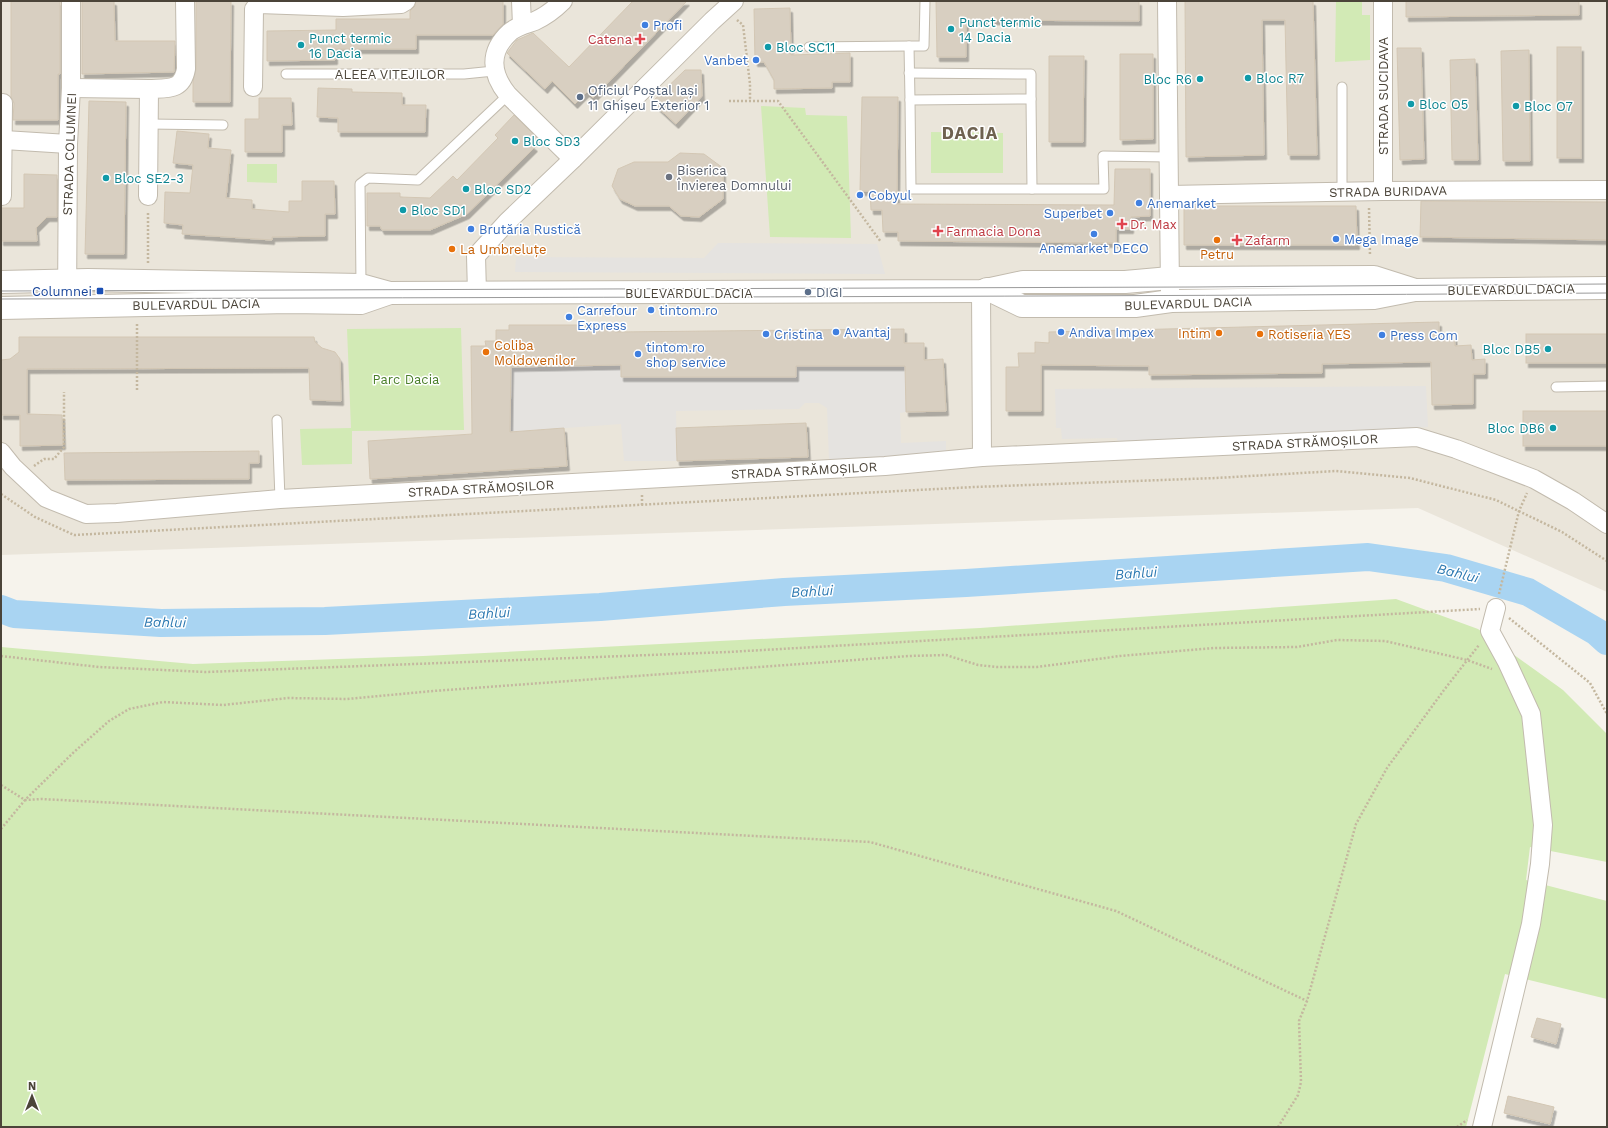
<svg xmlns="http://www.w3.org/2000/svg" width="1608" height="1128" font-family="'Work Sans',sans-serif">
  <defs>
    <filter id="shadow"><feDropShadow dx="2.5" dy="4.5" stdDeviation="0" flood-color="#0004"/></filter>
  </defs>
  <rect width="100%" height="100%" fill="#f6f3ec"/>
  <path fill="#eae5da" d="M 1,1 L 1607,1 L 1607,592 L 1418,508 L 1,555 Z"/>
  <g fill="#d2eab5">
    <path d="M 1336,1 L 1362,1 L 1362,15 L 1370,15 L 1370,60 L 1335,62 Z"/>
    <path d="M 761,106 L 805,108 L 806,115 L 847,116 L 851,238 L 770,237 Z"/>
    <path d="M 931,132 L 1003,133 L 1003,173 L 931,173 Z"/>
    <path d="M 247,164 L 277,164 L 277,183 L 247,182 Z"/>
    <path d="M 461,328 L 464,430 L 352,431 L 352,464 L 302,465 L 300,429 L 351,428 L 347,329 Z"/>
    <path d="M 1396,599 L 1478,629 L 1563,690 L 1607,734 L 1607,862 L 1530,847 L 1526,880 L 1607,901 L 1607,999 L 1505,974 L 1466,1127 L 1,1127 L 1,647 L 193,664 L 423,656 L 980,628 Z"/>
  </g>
  <g fill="#e5e3e0">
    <path d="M 718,243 L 877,244 L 885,274 L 515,272 L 516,257 L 704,258 Z"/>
    <path d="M 621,365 L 621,377 L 795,377 L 796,366 L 905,366 L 906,412 L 900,413 L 901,443 L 946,441 L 946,453 L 829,461 L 827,408 L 819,403 L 805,403 L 799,409 L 676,411 L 677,461 L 624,461 L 621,424 L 510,432 L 511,367 Z"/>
    <path d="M 1426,386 L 1428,427 L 1118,445 L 1117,438 L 1062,439 L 1061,428 L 1056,428 L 1055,389 Z"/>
  </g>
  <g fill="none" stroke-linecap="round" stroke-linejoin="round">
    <path stroke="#a9d4f2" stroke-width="28" d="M 1,609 L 14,614 L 161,623 L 325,621 L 600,607 L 784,592 L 966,583 L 1368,557 L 1446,568 L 1528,592 L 1597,632 L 1607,641"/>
  </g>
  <g fill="#d8cfc1" stroke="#d3c7b4" filter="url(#shadow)">
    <path d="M 11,1 L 60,1 L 60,74 L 58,74 L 58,120 L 13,120 L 14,103 L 11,97 Z"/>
    <path d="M 82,1 L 114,1 L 115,41 L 175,41 L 174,72 L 82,74 Z"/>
    <path d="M 196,1 L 231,1 L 230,102 L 193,102 L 193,81 L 196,69 Z"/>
    <path d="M 416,1 L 503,1 L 503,24 L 493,35 L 416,35 L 416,49 L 335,49 L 335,60 L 267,61 L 267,31 L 336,30 L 336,19 L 410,19 L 410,11 L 415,6 Z"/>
    <path d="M 633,1 L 687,1 L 593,98 L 587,92 L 575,104 L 552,81 L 545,89 L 507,53 L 517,40 L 533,33 L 569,67 Z"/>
    <path d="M 936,1 L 1139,1 L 1139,21 L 966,20 L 966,57 L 937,57 Z"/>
    <path d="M 1185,1 L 1313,1 L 1317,155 L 1288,155 L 1285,20 L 1262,20 L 1264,155 L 1186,157 Z"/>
    <path d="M 1406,1 L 1579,1 L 1579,15 L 1406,17 Z"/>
    <path d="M 790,8 L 791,55 L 850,53 L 850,82 L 832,82 L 832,88 L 774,89 L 774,80 L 764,62 L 755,62 L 754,9 Z"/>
    <rect x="1557" y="47" width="24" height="111"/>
    <path d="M 1397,48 L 1421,48 L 1424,159 L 1400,160 Z"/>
    <path d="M 1529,50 L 1530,161 L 1503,161 L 1501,51 Z"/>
    <path d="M 1120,54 L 1153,54 L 1153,139 L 1120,140 Z"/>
    <path d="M 1049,56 L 1084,56 L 1083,142 L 1049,142 Z"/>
    <path d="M 1475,59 L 1478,160 L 1452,160 L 1450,60 Z"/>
    <path d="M 685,70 L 701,70 L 702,96 L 676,124 L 652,102 Z"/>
    <path d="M 318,88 L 352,89 L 352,92 L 402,93 L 402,105 L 426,105 L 425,132 L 338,132 L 338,118 L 317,117 Z"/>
    <path d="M 862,97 L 898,97 L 897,204 L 1114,205 L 1115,169 L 1150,169 L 1150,216 L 1131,217 L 1131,229 L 1116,229 L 1116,243 L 898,241 L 898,232 L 883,232 L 882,210 L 871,210 L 870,191 L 860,191 Z"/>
    <path d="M 259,98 L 291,98 L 292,125 L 282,125 L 282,152 L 245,152 L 245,119 L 259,119 Z"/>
    <path d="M 89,101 L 126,102 L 124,254 L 85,254 Z"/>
    <path d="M 514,115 L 537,138 L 531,144 L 535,147 L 467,214 L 430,230 L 382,230 L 380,226 L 367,226 L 367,193 L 400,193 L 400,197 L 430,198 L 453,176 L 457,180 L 498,138 L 495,135 Z"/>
    <path d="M 177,131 L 209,134 L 208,148 L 231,150 L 226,198 L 252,200 L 252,209 L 289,212 L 289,201 L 302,201 L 302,181 L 334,181 L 335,214 L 325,214 L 325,236 L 272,237 L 272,240 L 182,234 L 183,225 L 164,223 L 165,192 L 190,193 L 193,165 L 173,163 Z"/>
    <path d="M 680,153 L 704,154 L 723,168 L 723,199 L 699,217 L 681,216 L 669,206 L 635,206 L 620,199 L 612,186 L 618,169 L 634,162 L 668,162 Z"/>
    <path d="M 24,174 L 57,175 L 57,217 L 47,217 L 36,228 L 37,241 L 1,241 L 1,208 L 24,208 Z"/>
    <path d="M 1421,201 L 1607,202 L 1607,240 L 1420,237 Z"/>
    <path d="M 1184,206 L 1356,206 L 1357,245 L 1184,245 Z"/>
    <path d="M 1439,322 L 1439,335 L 1454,334 L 1455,346 L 1471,345 L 1472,360 L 1485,359 L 1485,374 L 1473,374 L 1473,404 L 1432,405 L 1431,362 L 1322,364 L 1322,373 L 1149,375 L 1149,366 L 1041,365 L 1041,411 L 1006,411 L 1006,367 L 1019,367 L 1018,353 L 1035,353 L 1035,342 L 1049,343 L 1049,332 Z"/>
    <path d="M 509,325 L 618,325 L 615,332 L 904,329 L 904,343 L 924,343 L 924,360 L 943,359 L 946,411 L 906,412 L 905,366 L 796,366 L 796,377 L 621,377 L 621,365 L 511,367 L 510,432 L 564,428 L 567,466 L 370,479 L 368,441 L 472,434 L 471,346 L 486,346 L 485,341 L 496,341 L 496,330 L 509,330 Z"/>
    <rect x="1526" y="334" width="81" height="29"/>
    <path d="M 19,337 L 314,337 L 315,342 L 322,348 L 335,352 L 340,359 L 341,401 L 310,400 L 309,368 L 27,369 L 27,414 L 62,415 L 63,445 L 20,446 L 20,415 L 1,415 L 1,360 L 10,359 L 19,352 Z"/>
    <rect x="1523" y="411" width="84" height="35"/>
    <path d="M 806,423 L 808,457 L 677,461 L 676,428 Z"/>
    <path d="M 259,451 L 259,463 L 249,463 L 249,479 L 65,480 L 64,453 Z"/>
    <path d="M 1537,1018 L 1561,1024 L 1556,1044 L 1531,1037 Z"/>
    <path d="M 1508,1096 L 1554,1107 L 1550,1124 L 1504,1113 Z"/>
  </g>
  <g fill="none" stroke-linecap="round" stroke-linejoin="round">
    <defs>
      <g id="service">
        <path d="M 925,1 L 924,46 L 909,46 L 910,100 L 1031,99 L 1032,189 L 1104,189 L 1103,156 L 1168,157"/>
        <path d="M 809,47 L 909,46"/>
        <path d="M 909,73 L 1031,74 L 1031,99"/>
        <path d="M 286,74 L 464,74 L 494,71"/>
        <path d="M 910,100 L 911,189 L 1032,189"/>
        <path d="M 149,124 L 223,125"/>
        <path d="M 1342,192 L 1342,87"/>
        <path d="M 361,285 L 360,184 L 368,178 L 418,180 L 508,95"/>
        <path d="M 1556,387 L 1607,386"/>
        <path d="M 277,420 L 280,499"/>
      </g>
      <g id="minor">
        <path d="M 521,1 L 522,25"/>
        <path d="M 563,1 C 555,9 546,16 535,21 C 527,24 517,26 510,32 C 488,52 491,74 508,95 L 573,159"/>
        <path d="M 1167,1 L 1170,292"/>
        <path d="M 1383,1 L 1383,191"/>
        <path d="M 253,87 L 254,9 L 259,4 L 343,7 L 401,4 L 406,1"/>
        <path d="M 71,88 L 149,89"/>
        <path d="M 4,140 L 68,144"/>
        <path d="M 1169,195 L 1383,191 L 1607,190"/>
        <path d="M 1,196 L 2,196 L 3,103"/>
        <path d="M 148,196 L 149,89 C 168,88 182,91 186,69 L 185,1"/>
        <path d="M 981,291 L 982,457"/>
        <path d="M 477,293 L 476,256 L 507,222 L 573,159 L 712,21 L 734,1"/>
        <path d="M 67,306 L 68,144 L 71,88 L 71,1"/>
        <path d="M 1,452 L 13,467 L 46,498 L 86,514 L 117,513 L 280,499 L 885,466 L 982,457 L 1417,437 L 1456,449 L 1534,479 L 1573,501 L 1607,524"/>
        <path d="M 1482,1127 L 1531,924 L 1540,864 L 1543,825 L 1531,714 L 1507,662 L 1490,631 L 1496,608"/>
      </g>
      <g id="tertiary">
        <path d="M 1,282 L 88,280 L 361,285 L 390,293 L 981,291 L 1023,282 L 1125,282 L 1170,278 L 1374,277 L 1415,290"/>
        <path d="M 987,289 L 1022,306 L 1135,306 L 1171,301 L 1374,298 L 1415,290 L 1607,288"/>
        <path d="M 1,308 L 288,302 L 361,303 L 390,293"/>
      </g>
    </defs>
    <use href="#service" stroke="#c2bbae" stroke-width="11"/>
    <use href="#minor" stroke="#c2bbae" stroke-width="20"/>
    <use href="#tertiary" stroke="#c2bbae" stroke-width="24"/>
    <g stroke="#c4b79f" stroke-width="2.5" stroke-dasharray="2 2" stroke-linecap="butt">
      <path d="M 737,20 L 743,25 L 750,84 L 750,100"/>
      <path d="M 729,101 L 778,101 L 881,242"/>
      <path d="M 1369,208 L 1370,256"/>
      <path d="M 148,263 L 148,212"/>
      <path d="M 137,324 L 137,391"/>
      <path d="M 34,466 L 44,459 L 54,459 L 64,447 L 64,392"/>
      <path d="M 1,494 L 35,517 L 74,535 L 974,487 L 1216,478 L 1336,471 L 1410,478 L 1496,500 L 1562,532 L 1607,561"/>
      <path d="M 642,495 L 642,505"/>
      <path d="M 1499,594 L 1519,511 L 1527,493"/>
      <path d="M 1509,618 L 1590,683 L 1607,714"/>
      <path d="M 1,656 L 99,667 L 206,672 L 728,652 L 1480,609"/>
      <path d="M 1,785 L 25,800 L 41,799 L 870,842 L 1116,911 L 1307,1001"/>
      <path d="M 1,829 L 25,800 L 74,752 L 109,721 L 129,709 L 163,702 L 223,705 L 288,698 L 347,699 L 433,691 L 909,656 L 946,655 L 978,665 L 997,667 L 1037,667 L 1120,656 L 1214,648 L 1297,647 L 1337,640 L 1385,641 L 1467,660 L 1492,669"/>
      <path d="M 1278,1127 L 1298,1095 L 1301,1082 L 1299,1021 L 1307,1001 L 1356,824 L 1387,768 L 1444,690 L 1479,645"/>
      <path d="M 1457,1127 L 1467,1120"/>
    </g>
    <use href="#service" stroke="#fff" stroke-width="9"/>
    <use href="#minor" stroke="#fff" stroke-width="18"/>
    <use href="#tertiary" stroke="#fff" stroke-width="22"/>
    <g stroke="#9a9a9a" stroke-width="1">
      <path d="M 1,291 L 1195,287 L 1607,284"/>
      <path d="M 1,299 C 536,297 1072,297 1607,293"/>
    </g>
  </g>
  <g fill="#3f7fe0" stroke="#fff" stroke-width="1.5">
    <circle cx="645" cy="25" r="4"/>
    <circle cx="756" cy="60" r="4"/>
    <circle cx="860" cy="195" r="4"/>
    <circle cx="1139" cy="203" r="4"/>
    <circle cx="1110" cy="213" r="4"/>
    <circle cx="471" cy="229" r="4"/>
    <circle cx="1094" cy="234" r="4"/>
    <circle cx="1336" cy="239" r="4"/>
    <circle cx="651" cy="310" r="4"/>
    <circle cx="569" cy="317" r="4"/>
    <circle cx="836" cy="332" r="4"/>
    <circle cx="1061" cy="332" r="4"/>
    <circle cx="766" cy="334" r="4"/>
    <circle cx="1382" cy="335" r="4"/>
    <circle cx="638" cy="354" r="4"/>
  </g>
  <g fill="#0f9aa8" stroke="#fff" stroke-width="1.5">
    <circle cx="951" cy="29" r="4"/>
    <circle cx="301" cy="45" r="4"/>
    <circle cx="768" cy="47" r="4"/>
    <circle cx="1248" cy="78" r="4"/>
    <circle cx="1200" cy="79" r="4"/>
    <circle cx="1411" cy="104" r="4"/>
    <circle cx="1516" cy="106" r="4"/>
    <circle cx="515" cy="141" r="4"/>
    <circle cx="106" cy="178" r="4"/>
    <circle cx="466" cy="189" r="4"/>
    <circle cx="403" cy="210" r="4"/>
    <circle cx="1548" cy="349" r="4"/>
    <circle cx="1553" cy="428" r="4"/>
  </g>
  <g fill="#e0444e" stroke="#fff" stroke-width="1.5">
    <path d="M638 33h4v4h4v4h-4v4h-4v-4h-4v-4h4z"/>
    <path d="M1120 218h4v4h4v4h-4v4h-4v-4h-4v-4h4z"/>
    <path d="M936 225h4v4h4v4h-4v4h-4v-4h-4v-4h4z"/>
    <path d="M1235 234h4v4h4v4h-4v4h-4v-4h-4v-4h4z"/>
  </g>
  <g fill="#5c6f8a" stroke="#fff" stroke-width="1.5">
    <circle cx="580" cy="97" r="4"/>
    <circle cx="808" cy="292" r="4"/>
  </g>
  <circle fill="#6b7280" stroke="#fff" stroke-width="1.5" cx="669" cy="177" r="4"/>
  <g fill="#e8710a" stroke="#fff" stroke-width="1.5">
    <circle cx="1217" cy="240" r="4"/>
    <circle cx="452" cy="249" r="4"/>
    <circle cx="1219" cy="333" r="4"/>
    <circle cx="1260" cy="334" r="4"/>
    <circle cx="486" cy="352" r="4"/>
  </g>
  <rect fill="#1a4fb4" stroke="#fff" stroke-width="1.5" x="96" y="287" width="8" height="8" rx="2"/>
  <g text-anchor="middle" stroke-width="3" stroke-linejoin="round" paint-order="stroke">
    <g font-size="13" fill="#0d838f" stroke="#fff" text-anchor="start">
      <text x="959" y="27">Punct termic<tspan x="959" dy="15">14 Dacia</tspan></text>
      <text x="309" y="43">Punct termic<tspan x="309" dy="15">16 Dacia</tspan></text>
      <text x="776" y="52">Bloc SC11</text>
      <text x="1256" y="83">Bloc R7</text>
      <text x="1192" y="84" text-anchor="end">Bloc R6</text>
      <text x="1419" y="109">Bloc O5</text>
      <text x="1524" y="111">Bloc O7</text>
      <text x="523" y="146">Bloc SD3</text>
      <text x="114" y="183">Bloc SE2-3</text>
      <text x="474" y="194">Bloc SD2</text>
      <text x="411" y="215">Bloc SD1</text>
      <text x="1540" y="354" text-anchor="end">Bloc DB5</text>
      <text x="1545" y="433" text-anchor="end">Bloc DB6</text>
    </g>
    <g font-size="13" fill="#366cbe" stroke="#fff" text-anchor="start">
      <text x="653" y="30">Profi</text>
      <text x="748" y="65" text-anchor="end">Vanbet</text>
      <text x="868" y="200">Cobyul</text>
      <text x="1147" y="208">Anemarket</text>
      <text x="1102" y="218" text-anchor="end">Superbet</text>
      <text x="479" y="234">Brutăria Rustică</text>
      <text x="1344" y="244">Mega Image</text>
      <text x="1094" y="253" text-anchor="middle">Anemarket DECO</text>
      <text x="577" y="315">Carrefour<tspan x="577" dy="15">Express</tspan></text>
      <text x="659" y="315">tintom.ro</text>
      <text x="844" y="337">Avantaj</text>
      <text x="1069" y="337">Andiva Impex</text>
      <text x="774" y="339">Cristina</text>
      <text x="1390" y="340">Press Com</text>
      <text x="646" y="352">tintom.ro<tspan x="646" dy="15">shop service</tspan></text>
    </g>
    <g font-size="13" fill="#be3a42" stroke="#fff" text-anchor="start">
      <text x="632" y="44" text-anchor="end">Catena</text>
      <text x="1130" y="229">Dr. Max</text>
      <text x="946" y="236">Farmacia Dona</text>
      <text x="1245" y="245">Zafarm</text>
    </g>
    <g font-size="13" fill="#4b4439" stroke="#fff">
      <text x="390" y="79">ALEEA VITEJILOR</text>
      <text transform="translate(1383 96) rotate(-90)" y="5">STRADA SUCIDAVA</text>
      <text transform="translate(69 154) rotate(-88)" y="5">STRADA COLUMNEI</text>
      <text transform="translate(1388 191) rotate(-1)" y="5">STRADA BURIDAVA</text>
      <text transform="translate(1511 289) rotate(-1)" y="5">BULEVARDUL DACIA</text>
      <text x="689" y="298">BULEVARDUL DACIA</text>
      <text transform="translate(1188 303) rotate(-2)" y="5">BULEVARDUL DACIA</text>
      <text transform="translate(196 304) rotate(-1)" y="5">BULEVARDUL DACIA</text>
      <text transform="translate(1305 442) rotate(-3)" y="5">STRADA STRĂMOȘILOR</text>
      <text transform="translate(804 470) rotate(-3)" y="5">STRADA STRĂMOȘILOR</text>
      <text transform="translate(481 488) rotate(-3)" y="5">STRADA STRĂMOȘILOR</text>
    </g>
    <g font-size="13" fill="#4e5e75" stroke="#fff" text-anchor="start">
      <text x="588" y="95">Oficiul Poștal Iași<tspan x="588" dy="15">11 Ghișeu Exterior 1</tspan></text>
      <text x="816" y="297">DIGI</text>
    </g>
    <g font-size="13" fill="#5b616d" stroke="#fff" text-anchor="start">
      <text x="677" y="175">Biserica<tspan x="677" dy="15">Învierea Domnului</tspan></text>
    </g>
    <g font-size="13" fill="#c56008" stroke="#fff" text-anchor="start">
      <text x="460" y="254">La Umbreluțe</text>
      <text x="1217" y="259" text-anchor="middle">Petru</text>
      <text x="1211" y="338" text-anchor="end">Intim</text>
      <text x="1268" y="339">Rotiseria YES</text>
      <text x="494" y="350">Coliba<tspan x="494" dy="15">Moldovenilor</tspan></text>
    </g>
    <g font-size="13" fill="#164399" stroke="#fff" text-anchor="end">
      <text x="92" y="296">Columnei</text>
    </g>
    <g font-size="13" fill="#4a7f2a" stroke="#fff">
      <text x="406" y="384">Parc Dacia</text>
    </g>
    <g font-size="14" font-style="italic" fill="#2e7ab2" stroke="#fff">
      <text transform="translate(1136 573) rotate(-4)" y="5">Bahlui</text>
      <text transform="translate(1458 573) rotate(14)" y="5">Bahlui</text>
      <text transform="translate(812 591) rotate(-3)" y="5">Bahlui</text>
      <text transform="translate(489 613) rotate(-3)" y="5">Bahlui</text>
      <text transform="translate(165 622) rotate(1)" y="5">Bahlui</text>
    </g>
    <g font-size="17" font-weight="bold" letter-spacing="1" fill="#6e6250" stroke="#fff">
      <text x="970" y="139">DACIA</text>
    </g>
  </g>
  <rect width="1608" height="1128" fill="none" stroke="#4b4439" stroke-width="4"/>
  <g transform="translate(32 1096)" stroke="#ffffff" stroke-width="3" paint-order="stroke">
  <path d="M0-3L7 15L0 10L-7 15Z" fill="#4b4439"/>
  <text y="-6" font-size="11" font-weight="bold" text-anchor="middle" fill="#4b4439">N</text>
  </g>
</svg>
